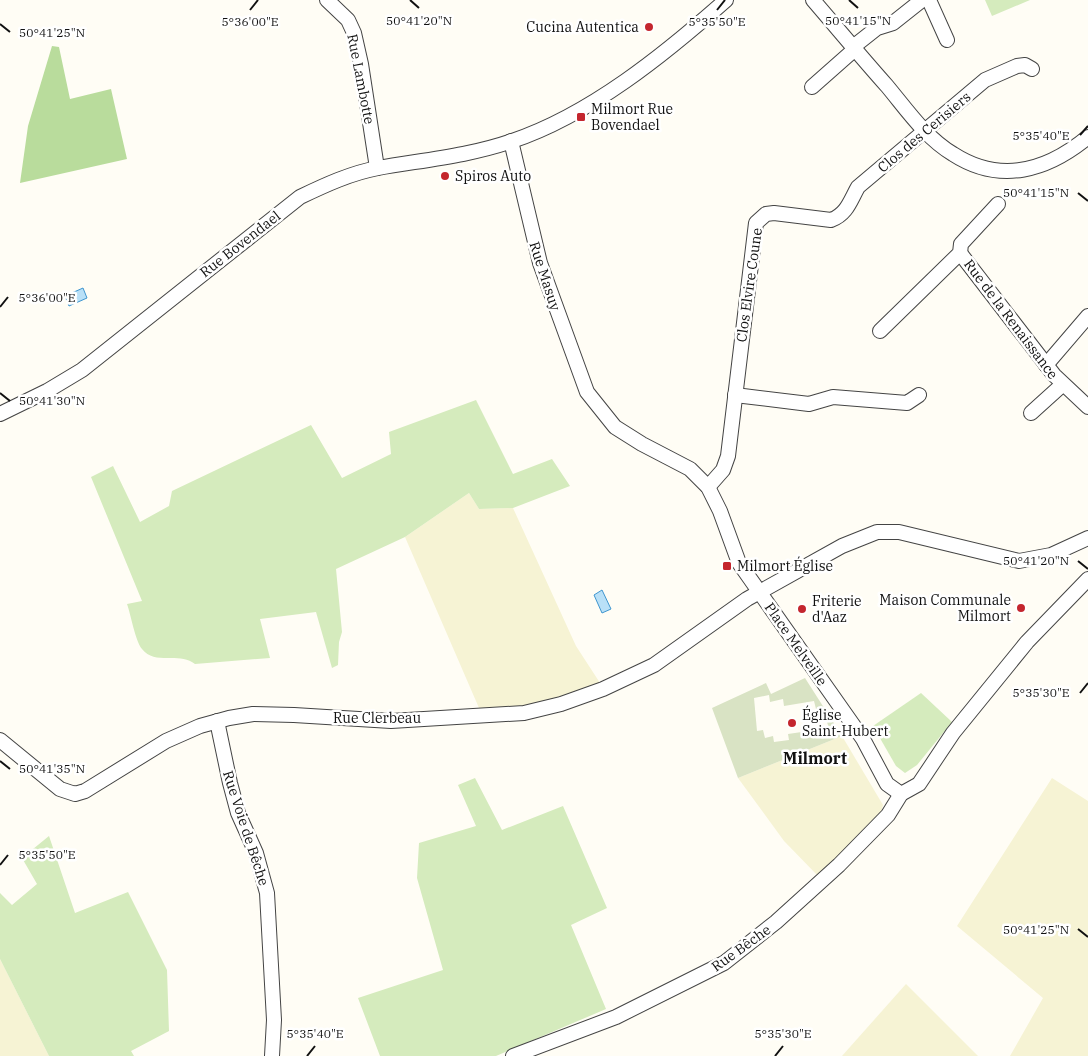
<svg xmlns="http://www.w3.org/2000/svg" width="1088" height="1056" font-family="'IBM Plex Serif',serif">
  <rect width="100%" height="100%" fill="#fffdf5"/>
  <g fill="#f6f3d4">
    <path d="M 469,493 L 479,509 L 513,508 L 576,646 L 602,686 L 538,706 L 479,708 L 405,537 Z"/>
    <path d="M 842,736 L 883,805 L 881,813 L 819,877 L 784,841 L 738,778 Z"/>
    <path d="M 1052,778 L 1088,801 L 1088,1056 L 1010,1056 L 1043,998 L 957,926 Z"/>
    <path d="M 0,959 L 49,1056 L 0,1056 Z"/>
    <path d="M 906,984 L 978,1056 L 842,1056 Z"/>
  </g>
  <g fill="#d5ebbd">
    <path d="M 985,0 L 1030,0 L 992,16 Z"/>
    <path d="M 476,400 L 513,474 L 552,459 L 570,486 L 513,508 L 479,509 L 469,493 L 405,537 L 336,569 L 342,632 L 339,642 L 338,665 L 332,668 L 316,612 L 260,619 L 270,658 L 195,664 C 179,651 155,666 142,649 C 135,640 131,615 127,604 L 142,601 L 91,477 L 113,466 L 140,522 L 169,506 L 172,491 L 311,425 L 342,478 L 391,454 L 389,432 Z"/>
    <path d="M 921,693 L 952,722 L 917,765 L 905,773 L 896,766 L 873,726 Z"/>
    <path d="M 475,778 L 502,830 L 563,806 L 607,908 L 571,925 L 606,1009 L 496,1056 L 380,1056 L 358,998 L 443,970 L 417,878 L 419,843 L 476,826 L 458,785 Z"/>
    <path d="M 49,836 L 75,913 L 128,892 L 167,970 L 169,1031 L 131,1051 L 134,1056 L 49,1056 L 0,959 L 0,893 L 12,905 L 37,884 L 22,858 Z"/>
  </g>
  <path fill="#b9dc9c" d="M 52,46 L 59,47 L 70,99 L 111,89 L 127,159 L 20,183 L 28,126 Z"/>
  <path fill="#d9e3c4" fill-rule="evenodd" d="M 805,678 L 842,736 L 738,778 L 712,708 L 766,683 L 771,694 ZM 769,695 L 770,702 L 783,699 L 784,706 L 814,701 L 816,709 L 822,708 L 829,728 L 788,734 L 789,740 L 774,742 L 773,736 L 765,738 L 763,730 L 757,731 L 754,698 Z"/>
  <g fill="#b9e0f7" stroke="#3f96cf">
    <path d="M 83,288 L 87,298 L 69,306 L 65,296 Z"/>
    <path d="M 602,590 L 611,609 L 602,613 L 594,595 Z"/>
  </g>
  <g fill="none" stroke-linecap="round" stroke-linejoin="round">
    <defs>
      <g id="minor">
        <path d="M 327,0 L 348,20 L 354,33 L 361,64 L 377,168"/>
        <path d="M 813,0 C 838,29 862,58 887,86 C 907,110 926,138 953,154 C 1001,185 1048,170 1088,137"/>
        <path d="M 929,0 L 947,40"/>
        <path d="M 853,47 L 877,28 L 893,23 L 922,0"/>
        <path d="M 812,87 L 855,49"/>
        <path d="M 511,141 L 540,263 L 587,392 L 615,427 L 642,444 L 690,469 L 708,487 L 720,511 L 739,563 L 863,739 L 887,784 L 901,794"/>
        <path d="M 960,253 L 1054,375 L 1088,407"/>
        <path d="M 880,331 L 960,253 L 961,244 L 998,204"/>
        <path d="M 1046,365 L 1088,316"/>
        <path d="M 735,395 L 809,404 L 833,397 L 907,403 L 919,395"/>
        <path d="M 1031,413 L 1062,385"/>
        <path d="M 0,414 L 47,391 L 82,370 L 300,197 C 325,185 351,173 378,168 C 423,160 469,156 512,141 C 590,115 665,54 726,0"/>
        <path d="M 708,487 L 723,470 L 728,456 L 756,223 L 766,214 L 774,213 L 831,220 C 847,214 850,201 858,187 L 985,80 L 1017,66 L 1025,65 L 1032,69"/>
        <path d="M 217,721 L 230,783 L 238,813 L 256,853 L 267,893 L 274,1020 L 272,1056"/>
        <path d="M 0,740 L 60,789 L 75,794 L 85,791 L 166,741 L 200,726 L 229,718 L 253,714 L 294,715 L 391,721 L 524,713 L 561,704 L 603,689 L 654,665 L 747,599 L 842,546 L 877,532 L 899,532 L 1019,561 L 1051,555 L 1088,538"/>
        <path d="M 513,1056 L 616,1017 L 724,963 L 776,922 L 839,865 L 888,815 L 901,794 L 919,784 L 953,733 L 1027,642 L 1088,579"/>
      </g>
    </defs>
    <use href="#minor" stroke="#444" stroke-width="16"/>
    <use href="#minor" stroke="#fff" stroke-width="14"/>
  </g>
  <path fill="none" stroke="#111" stroke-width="2" d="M 410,0 L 419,8M 849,0 L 858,8M 250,10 L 258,0M 717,10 L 725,0M 0,24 L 10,32M 1080,135 L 1088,126M 1078,193 L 1088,201M 0,307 L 8,297M 0,393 L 10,401M 1078,561 L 1088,569M 1080,693 L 1088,683M 0,761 L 10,769M 0,865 L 8,855M 1078,929 L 1088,937M 307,1056 L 315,1046M 775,1056 L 783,1046"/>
  <g fill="#c4262e" stroke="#fff" stroke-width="2">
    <circle cx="649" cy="27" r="5"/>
    <rect x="576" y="112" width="10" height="10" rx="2.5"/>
    <circle cx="445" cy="176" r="5"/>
    <rect x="722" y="561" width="10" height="10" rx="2.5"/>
    <circle cx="1021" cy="608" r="5"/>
    <circle cx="802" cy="609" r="5"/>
    <circle cx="792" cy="723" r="5"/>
  </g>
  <g text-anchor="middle" stroke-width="5" stroke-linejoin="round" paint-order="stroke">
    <g font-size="14" fill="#111" stroke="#fff" text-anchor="start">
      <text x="639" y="32" text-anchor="end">Cucina Autentica</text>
      <text x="591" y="114">Milmort Rue<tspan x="591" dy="16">Bovendael</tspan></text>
      <text x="455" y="181">Spiros Auto</text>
      <text x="737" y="571">Milmort Église</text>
      <text x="1011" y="605" text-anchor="end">Maison Communale<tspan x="1011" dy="16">Milmort</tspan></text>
      <text x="812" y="606">Friterie<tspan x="812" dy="16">d'Aaz</tspan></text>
      <text x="802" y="720">Église<tspan x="802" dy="16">Saint-Hubert</tspan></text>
    </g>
    <g font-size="14" fill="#111" stroke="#fff">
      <text transform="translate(361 79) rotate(79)" y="5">Rue Lambotte</text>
      <text transform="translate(924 132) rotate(-40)" y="5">Clos des Cerisiers</text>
      <text transform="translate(240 244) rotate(-38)" y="5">Rue Bovendael</text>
      <text transform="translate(545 276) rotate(72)" y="5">Rue Masuy</text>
      <text transform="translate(749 285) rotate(-82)" y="5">Clos Elvire Coune</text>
      <text transform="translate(1011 319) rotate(53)" y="5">Rue de la Renaissance</text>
      <text transform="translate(796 644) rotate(55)" y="5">Place Melveille</text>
      <text x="377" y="723">Rue Clerbeau</text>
      <text transform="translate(246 828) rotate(72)" y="5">Rue Voie de Bêche</text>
      <text transform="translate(741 948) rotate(-36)" y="5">Rue Bêche</text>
    </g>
    <g font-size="16" font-weight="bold" fill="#111" stroke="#fff">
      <text x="815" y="764">Milmort</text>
    </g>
  </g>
  <g font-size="12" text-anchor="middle" fill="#111" stroke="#fff" stroke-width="5" stroke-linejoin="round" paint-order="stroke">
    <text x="858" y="25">50°41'15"N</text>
    <text x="419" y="25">50°41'20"N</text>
    <text x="250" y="26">5°36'00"E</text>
    <text x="717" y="26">5°35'50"E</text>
    <text x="52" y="37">50°41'25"N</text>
    <text x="1041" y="140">5°35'40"E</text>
    <text x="1036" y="197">50°41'15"N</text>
    <text x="47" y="302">5°36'00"E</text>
    <text x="52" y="405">50°41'30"N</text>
    <text x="1036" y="565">50°41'20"N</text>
    <text x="1041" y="697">5°35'30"E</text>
    <text x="52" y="773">50°41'35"N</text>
    <text x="47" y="859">5°35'50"E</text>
    <text x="1036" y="934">50°41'25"N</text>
    <text x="315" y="1038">5°35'40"E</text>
    <text x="783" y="1038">5°35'30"E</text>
  </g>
</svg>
